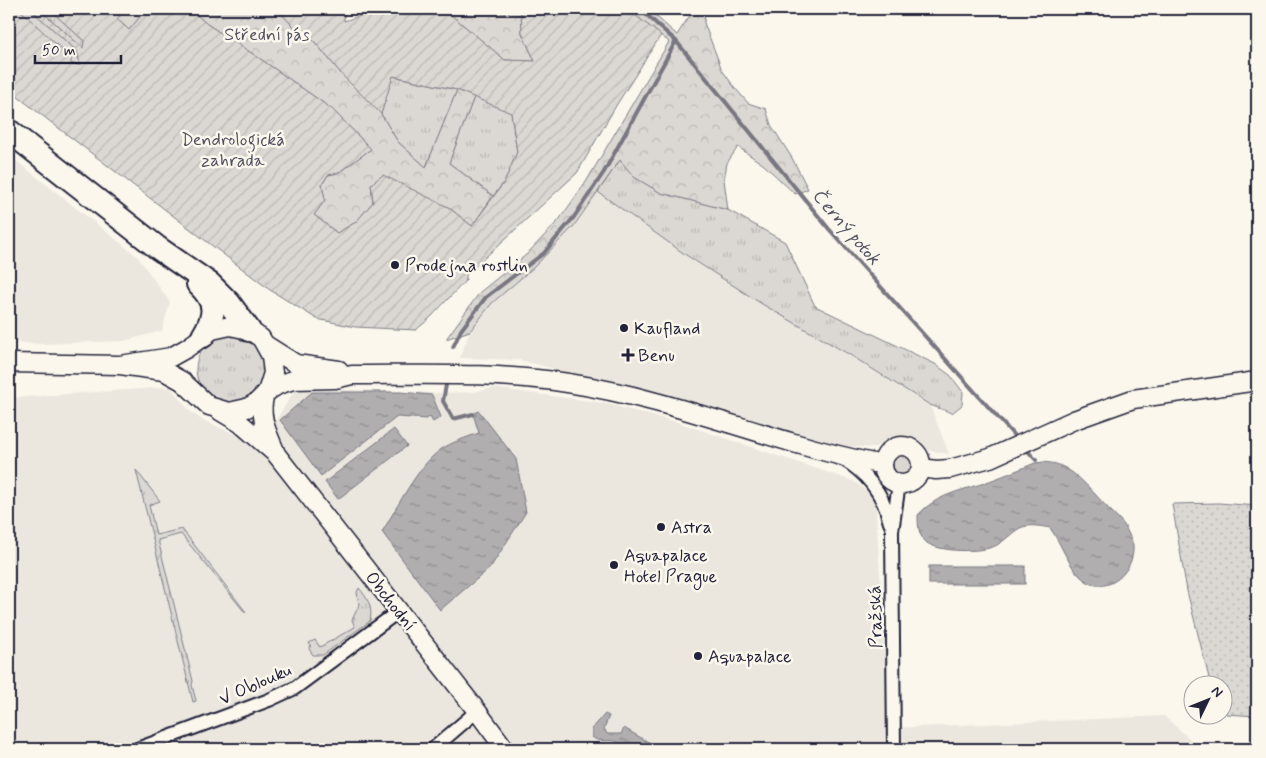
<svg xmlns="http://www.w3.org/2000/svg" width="1266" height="758" font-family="Mynerve,sans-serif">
  <defs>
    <pattern id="grass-tufts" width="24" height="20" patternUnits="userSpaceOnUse" patternTransform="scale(1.25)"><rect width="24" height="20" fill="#dbd8d3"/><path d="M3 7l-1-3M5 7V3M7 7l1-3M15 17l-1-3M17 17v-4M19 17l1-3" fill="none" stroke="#bcb9b6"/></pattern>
    <pattern id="forest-crowns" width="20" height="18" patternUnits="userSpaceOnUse" patternTransform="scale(1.25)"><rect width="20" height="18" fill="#dbd8d3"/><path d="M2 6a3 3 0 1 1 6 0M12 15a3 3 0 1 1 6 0" fill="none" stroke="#bcb9b6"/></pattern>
    <pattern id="park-dots" width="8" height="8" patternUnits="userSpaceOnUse" patternTransform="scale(1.25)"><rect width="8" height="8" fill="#dbd8d3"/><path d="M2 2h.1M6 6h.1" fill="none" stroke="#bcb9b6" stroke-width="1.8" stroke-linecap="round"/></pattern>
    <pattern id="garden-furrows" width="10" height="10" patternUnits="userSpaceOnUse" patternTransform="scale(1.25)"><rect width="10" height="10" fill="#dbd8d3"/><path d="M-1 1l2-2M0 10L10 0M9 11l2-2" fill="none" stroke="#bcb9b6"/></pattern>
    <pattern id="water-ripples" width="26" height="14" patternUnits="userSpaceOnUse" patternTransform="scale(1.25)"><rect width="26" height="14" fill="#b1aeb0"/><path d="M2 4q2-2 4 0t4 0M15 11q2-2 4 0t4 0" fill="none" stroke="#908d90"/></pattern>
  </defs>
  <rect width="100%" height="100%" fill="#fbf7ec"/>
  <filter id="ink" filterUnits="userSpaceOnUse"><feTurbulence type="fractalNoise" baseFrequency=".02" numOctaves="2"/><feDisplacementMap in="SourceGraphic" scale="10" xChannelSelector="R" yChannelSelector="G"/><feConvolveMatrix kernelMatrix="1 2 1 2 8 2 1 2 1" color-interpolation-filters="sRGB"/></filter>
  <g filter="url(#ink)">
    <g fill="#ebe7df">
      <path d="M 9,155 L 137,256 L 170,302 L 162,331 L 124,341 L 42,344 L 9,342 Z"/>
      <path d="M 598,192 L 686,255 L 930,405 L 949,454 L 924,449 L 907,436 L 890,439 L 874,448 L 844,446 L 520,360 L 460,358 L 470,331 L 492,303 L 534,267 L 573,227 Z"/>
      <path d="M 170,387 L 190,411 L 202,420 L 237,435 L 274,423 L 296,388 L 432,393 L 473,392 L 493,388 L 604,403 L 680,423 L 853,481 L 875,497 L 890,728 L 1164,716 L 1201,749 L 9,749 L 9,398 Z"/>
    </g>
    <g fill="url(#grass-tufts)" stroke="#7e7d87">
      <path d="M 19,9 L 30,9 L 77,51 L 80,65 L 71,64 Z"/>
      <path d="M 39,9 L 49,9 L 84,41 L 83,48 Z"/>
      <path d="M 126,9 L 143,9 L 145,11 L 129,30 L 117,19 Z"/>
      <path d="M 392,76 L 457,90 L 426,167 L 398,142 L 381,114 Z"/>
      <path d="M 474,97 L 511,112 L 517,152 L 505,181 L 493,196 L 449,163 Z"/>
      <path d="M 620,160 L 634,177 L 661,193 L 728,210 L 785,242 L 815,306 L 935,364 L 950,375 L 963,392 L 962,405 L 952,413 L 930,405 L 850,355 L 762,304 L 686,255 L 598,192 Z"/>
      <circle cx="230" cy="369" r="34"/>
      <circle cx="902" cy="465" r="10"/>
      <path d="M 136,470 L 160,501 L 149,505 L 156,535 L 182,529 L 246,612 L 243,610 L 181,534 L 158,540 L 193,681 L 192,685 L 196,701 L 193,702 Z"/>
      <path d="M 359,588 C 368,599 373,607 370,621 L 323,655 L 313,655 L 309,649 L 311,646 L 309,643 L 315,640 L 320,647 L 355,627 L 352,620 L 359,605 L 357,592 Z"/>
    </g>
    <g fill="url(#forest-crowns)" stroke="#7e7d87">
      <path d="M 190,9 L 277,9 L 293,26 L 314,41 L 344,77 L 381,114 L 398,142 L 426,167 L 457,90 L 474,97 L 449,163 L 493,196 L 472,226 L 448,207 L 371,184 L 373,202 L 356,222 L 337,233 L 314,215 L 325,200 L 322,185 L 328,175 L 338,173 L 371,149 L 332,109 L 262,60 L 207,24 Z"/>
      <path d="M 444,9 L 483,9 L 508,14 L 509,9 L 521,9 L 522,33 L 535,61 L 505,60 Z"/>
      <path d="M 559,9 L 648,9 L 677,35 L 694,9 L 705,9 L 704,23 L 722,70 L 735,88 L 748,103 L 766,109 L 771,125 L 792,158 L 808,189 L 795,194 L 764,165 L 738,147 L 727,163 L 724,180 L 728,210 L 661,193 L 634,177 L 620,160 L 573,227 L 534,267 L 492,303 L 470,331 L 446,339 L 480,292 L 526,255 L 559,220 L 586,182 L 669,42 L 653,29 Z"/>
    </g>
    <path fill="url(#park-dots)" stroke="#7e7d87" d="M 1219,503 L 1257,506 L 1257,716 L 1226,714 L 1224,708 L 1224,686 L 1213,685 L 1209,678 L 1187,591 L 1172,504 Z"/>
    <path fill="url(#garden-furrows)" stroke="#7e7d87" d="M 9,9 L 19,9 L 71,58 L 71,64 L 80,65 L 77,51 L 30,9 L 39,9 L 83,48 L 84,41 L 49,9 L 126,9 L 117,19 L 129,30 L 145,11 L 143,9 L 190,9 L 207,24 L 262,60 L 332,109 L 371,149 L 338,173 L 328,175 L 322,184 L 325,200 L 314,215 L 337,233 L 356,222 L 373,202 L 371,184 L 383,175 L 448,207 L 472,226 L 505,181 L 517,152 L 511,113 L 457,90 L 393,76 L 381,114 L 344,77 L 314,41 L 293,26 L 277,9 L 297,9 L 305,15 L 316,12 L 318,9 L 345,9 L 344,21 L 382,9 L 444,9 L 505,60 L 535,61 L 522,33 L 521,9 L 627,9 L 661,35 L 617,104 L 577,173 L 468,273 L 466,275 L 466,280 L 430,318 L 416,330 L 355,327 L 317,319 L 270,290 L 9,90 Z"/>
    <g fill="url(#water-ripples)" stroke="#787681">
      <path d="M 312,392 L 400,392 L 432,395 L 441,417 L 433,422 L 430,417 L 426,419 L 397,417 L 321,476 L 280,420 Z"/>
      <path d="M 479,411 L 516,459 L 526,512 L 490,568 L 440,610 L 382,532 C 397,508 417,467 440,450 C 452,442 465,438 479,433 L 473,414 Z"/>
      <path d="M 394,429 L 407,446 L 338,499 L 325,482 Z"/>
      <path d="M 1044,462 C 1049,463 1055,463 1059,465 C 1079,473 1094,494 1108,508 C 1113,513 1120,519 1124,525 C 1127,530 1132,540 1133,546 C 1135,570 1109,596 1086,581 C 1069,570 1062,544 1050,528 C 1040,526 1029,524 1020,528 C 1011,533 1004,542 995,546 C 980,553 940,552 927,543 C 918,536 918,525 918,515 C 936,495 960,491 984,483 C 1001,477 1018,470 1035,463 Z"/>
      <rect x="929" y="566" width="96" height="18"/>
      <path d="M 605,714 L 609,716 L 604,728 L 607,734 L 621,734 L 624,728 L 650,743 L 648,749 L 620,749 L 618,742 C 609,738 600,744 592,737 L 592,729 Z"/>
    </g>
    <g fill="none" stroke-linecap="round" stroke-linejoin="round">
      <g stroke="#787681" stroke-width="4">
        <path d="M 640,9 L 676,41 L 829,229 L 1018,440"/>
        <path d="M 453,347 L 461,330 L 486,297 L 544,253 L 574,217 L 604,172 L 676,41"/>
        <path d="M 446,385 L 443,401 L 453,419 L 473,414"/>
        <path d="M 1024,447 L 1036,460"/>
      </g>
      <defs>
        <g id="street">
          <path d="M 843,459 C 868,474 884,495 890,523"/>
          <path d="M 137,749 L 269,700 L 295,688 L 399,611"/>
          <path d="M 433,749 L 477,711"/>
          <path d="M 894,749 L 892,531 L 899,484"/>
        </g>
        <g id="secondary">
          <path d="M 266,345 L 296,364 L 339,370"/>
          <path d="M 9,363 L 120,365 L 164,371 L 182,381 L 209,406 L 229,412 L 247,408 L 257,402 L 267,392 L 273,373 L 271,356 L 261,338 L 249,330 L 230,326 L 212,330 L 187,348 L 171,357 L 120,365"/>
          <path d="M 267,392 L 278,385 L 293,380 L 335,379 L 352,375 C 425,375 496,372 568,383 C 646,395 719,421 794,443 C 824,452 853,459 883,465"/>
          <path d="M 265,394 C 258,415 267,432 275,451"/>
          <path d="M 220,411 L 240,423 L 276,454 L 477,711 L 505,749"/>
          <circle cx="902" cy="465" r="19"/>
          <path d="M 921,468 L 936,470 L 950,469 L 990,458 L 1074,420 L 1133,399 L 1257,381"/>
        </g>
        <g id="highway">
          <path d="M 9,131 L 158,248 L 210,284 L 229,303 L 249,330"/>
          <path d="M 198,284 C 217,302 216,315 203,336"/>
        </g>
      </defs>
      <use href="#street" stroke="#22223b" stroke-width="16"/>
      <use href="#secondary" stroke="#22223b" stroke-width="21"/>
      <use href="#highway" stroke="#22223b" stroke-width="26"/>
      <use href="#street" stroke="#fbf7ec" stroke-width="12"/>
      <use href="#secondary" stroke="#fbf7ec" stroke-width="18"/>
      <use href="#highway" stroke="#fbf7ec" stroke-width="22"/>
    </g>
  </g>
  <g fill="#22223b" stroke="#fbf7ec" stroke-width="2">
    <circle cx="395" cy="265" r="5"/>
    <circle cx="624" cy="328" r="5"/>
    <path d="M625.5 347.5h5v5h5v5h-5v5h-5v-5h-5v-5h5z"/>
    <circle cx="661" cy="527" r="5"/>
    <circle cx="614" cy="565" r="5"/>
    <circle cx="698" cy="656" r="5"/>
  </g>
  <g text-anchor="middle" stroke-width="5" stroke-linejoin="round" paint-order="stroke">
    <g font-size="18" fill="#505061" stroke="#fbf7ec">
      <text x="267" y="40">Střední pás</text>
      <text x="233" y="145">Dendrologická<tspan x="233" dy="21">zahrada</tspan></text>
    </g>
    <g font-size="18" fill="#22223b" stroke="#fbf7ec" text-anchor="start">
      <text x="405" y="271">Prodejna rostlin</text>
      <text x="634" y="334">Kaufland</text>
      <text x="638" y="361">Benu</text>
      <text x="671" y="533">Astra</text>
      <text x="624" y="561">Aquapalace<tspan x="624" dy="21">Hotel Prague</tspan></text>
      <text x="708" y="662">Aquapalace</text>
    </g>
    <g font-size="18" fill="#22223b" stroke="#fbf7ec">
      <text transform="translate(391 601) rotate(52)" y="6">Obchodní</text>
      <text transform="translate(875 617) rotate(-91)" y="6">Pražská</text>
      <text transform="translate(255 684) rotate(-24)" y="6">V Oblouku</text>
    </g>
    <g font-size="19" font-style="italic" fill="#545364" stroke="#fbf7ec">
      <text transform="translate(847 226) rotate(49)" y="7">Černý potok</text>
    </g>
  </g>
  <rect width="1266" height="758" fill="none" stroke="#fbf7ec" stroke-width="30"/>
  <rect x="15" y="15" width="1236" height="728" fill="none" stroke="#22223b" stroke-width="2" filter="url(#ink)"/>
  <g transform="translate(1208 700) rotate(47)"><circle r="24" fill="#fbf7ec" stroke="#a4a2a5"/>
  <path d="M0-4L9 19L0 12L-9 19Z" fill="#22223b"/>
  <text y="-8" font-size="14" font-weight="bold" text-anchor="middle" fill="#22223b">N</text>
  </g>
  <path d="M35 55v8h86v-8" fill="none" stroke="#22223b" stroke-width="2.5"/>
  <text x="42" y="55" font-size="15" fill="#22223b" stroke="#fbf7ec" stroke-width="4" paint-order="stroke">50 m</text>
</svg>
